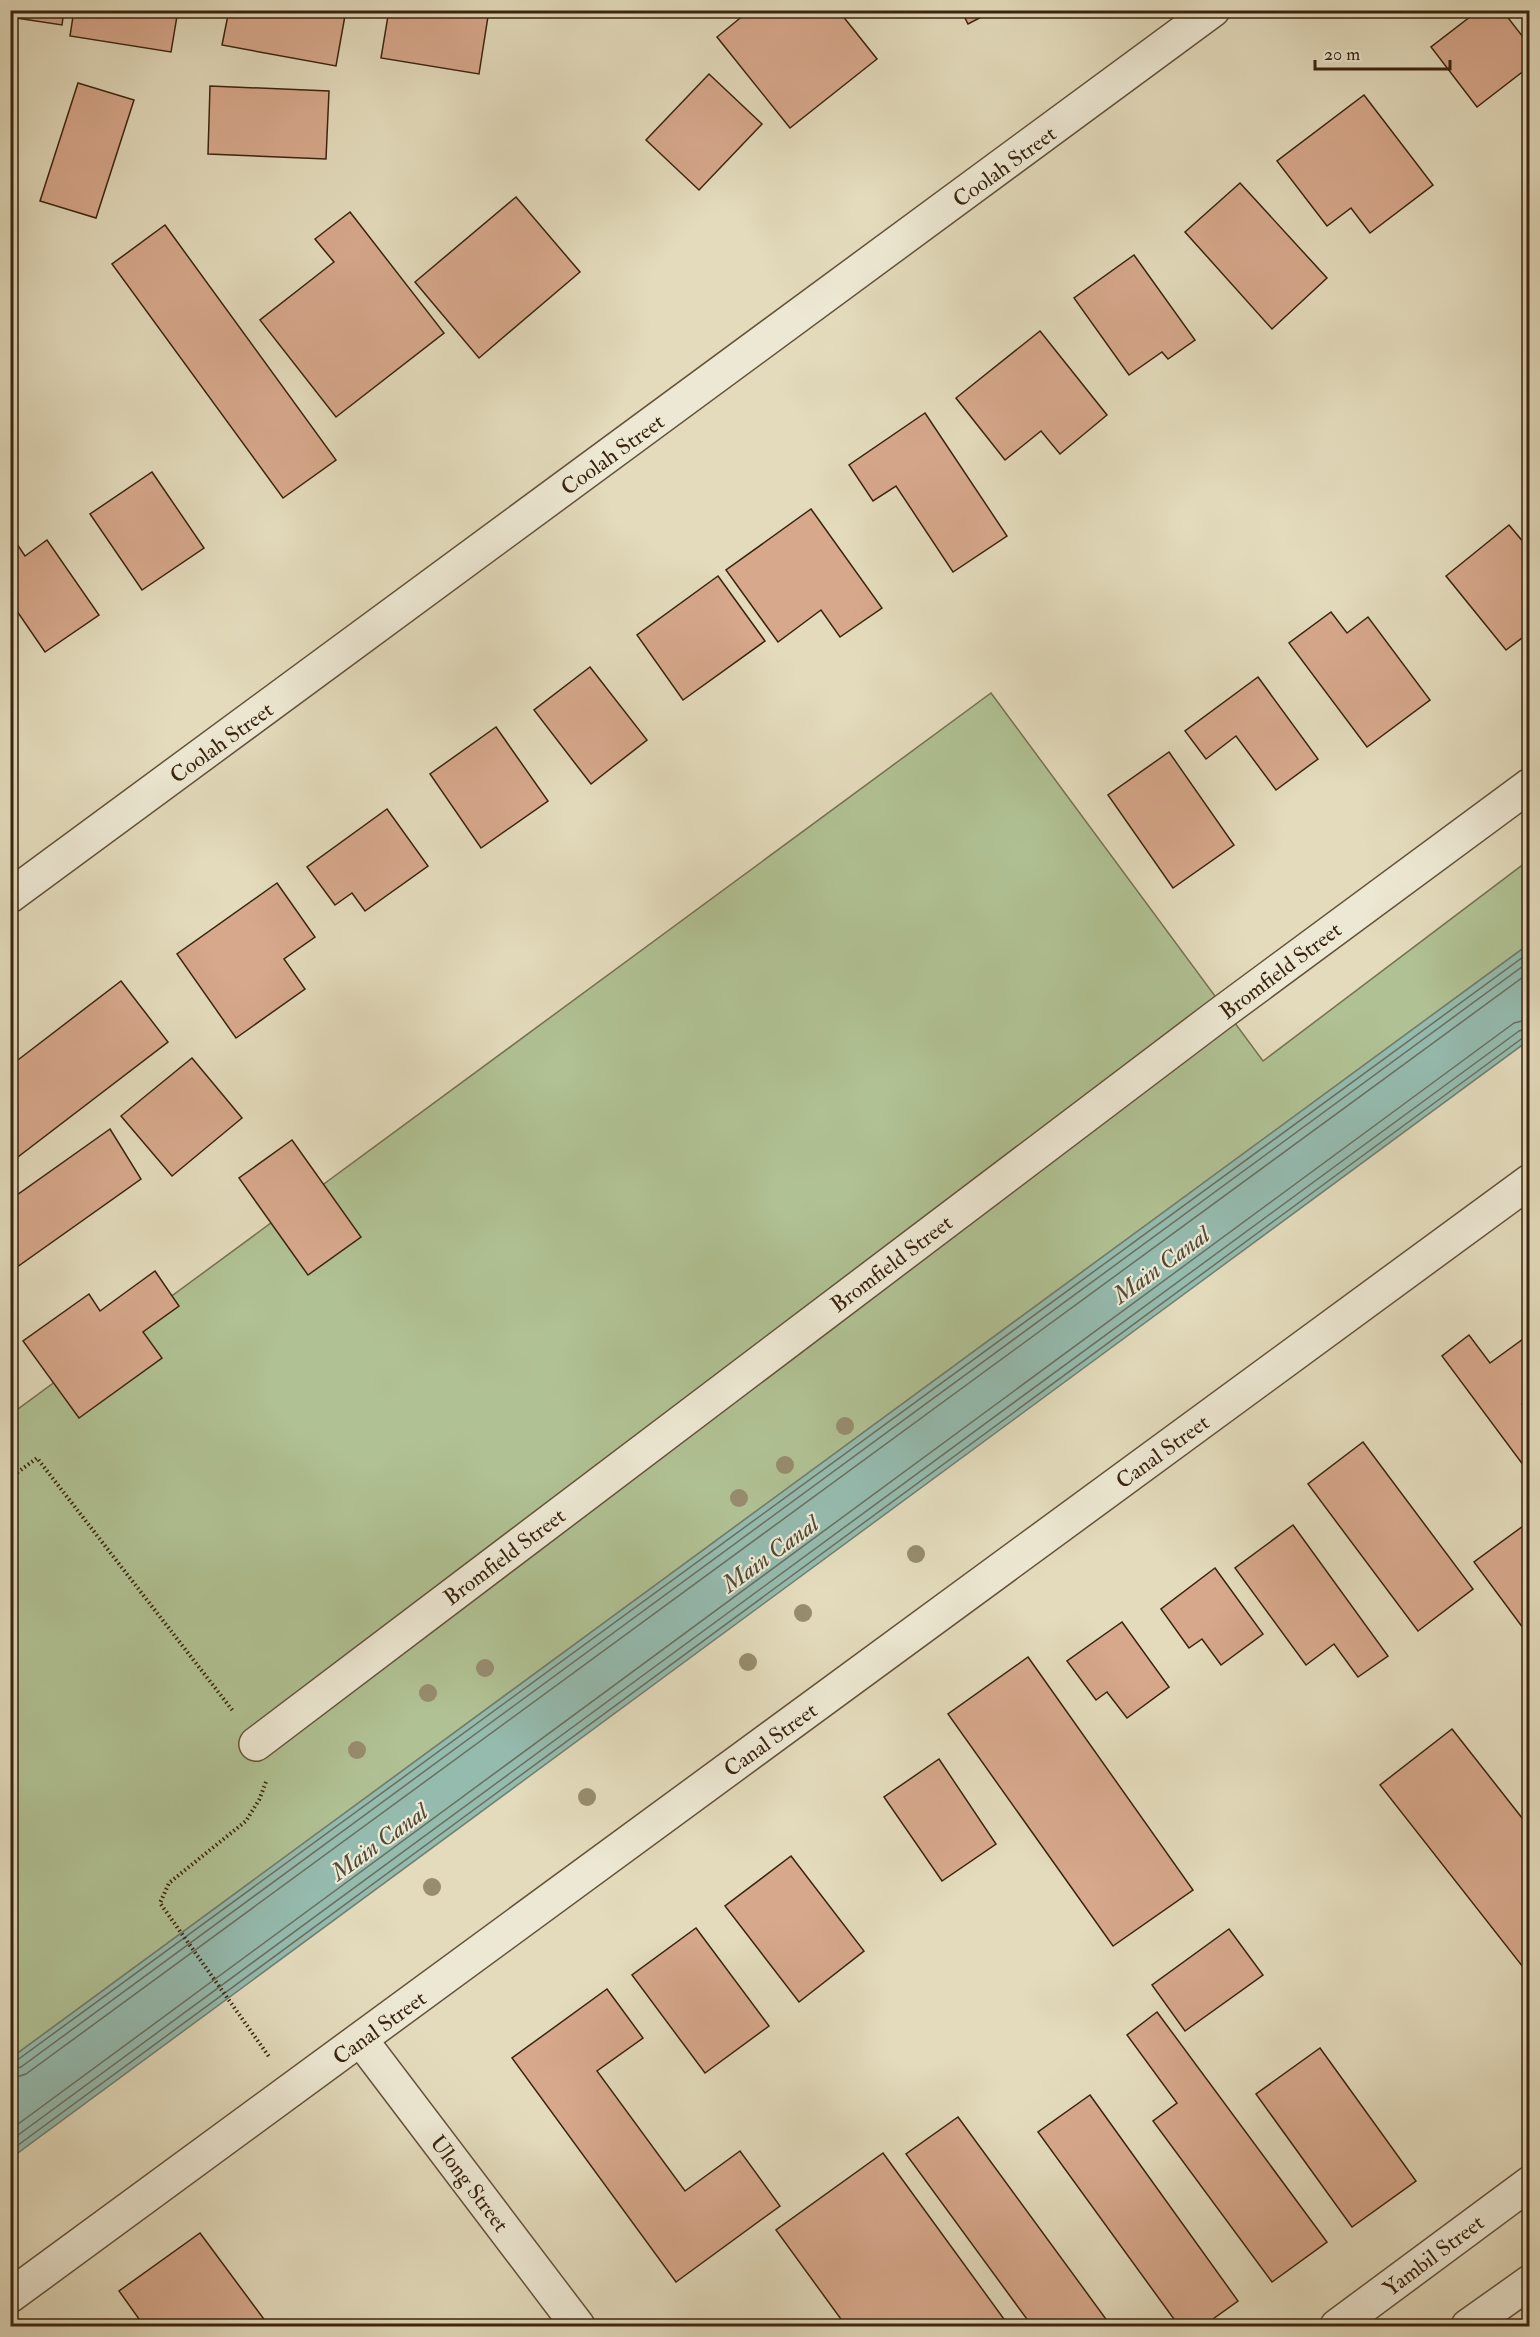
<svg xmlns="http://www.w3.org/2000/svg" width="1540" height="2337" font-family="'IM FELL Double Pica',serif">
  <rect width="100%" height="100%" fill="#e3dbbc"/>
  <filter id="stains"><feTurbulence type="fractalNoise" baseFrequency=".00333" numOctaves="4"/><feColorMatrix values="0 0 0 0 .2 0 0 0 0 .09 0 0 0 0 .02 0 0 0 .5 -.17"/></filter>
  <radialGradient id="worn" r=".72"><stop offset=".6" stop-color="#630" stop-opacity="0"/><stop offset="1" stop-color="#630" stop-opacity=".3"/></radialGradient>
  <path fill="#b0c193" stroke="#757250" stroke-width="1.5" d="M 991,693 L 1263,1061 L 1529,860 L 1529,944 L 11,2058 L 10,1415 Z"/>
  <path fill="#95bbaf" stroke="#717f6f" stroke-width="1.5" d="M 1529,944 L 1529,1040 L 11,2158 L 11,2058 Z"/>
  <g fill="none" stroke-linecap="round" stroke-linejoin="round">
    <g stroke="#68705e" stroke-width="1.5">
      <path d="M 10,2062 L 16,2061 L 1530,952"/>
      <path d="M 10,2070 L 21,2067 L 1530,961"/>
      <path d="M 10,2079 L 26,2074 L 1530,972"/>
      <path d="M 10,2130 L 1514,1023 L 1530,1019"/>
      <path d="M 10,2141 L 1519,1031 L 1530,1028"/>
      <path d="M 10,2151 L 1524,1037 L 1530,1035"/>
    </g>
  </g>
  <g fill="#d7a88c" stroke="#3a240e" stroke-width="1.5">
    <path d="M 10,10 L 64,10 L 62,25 L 10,17 Z"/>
    <path d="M 74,10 L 178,10 L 171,52 L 70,36 Z"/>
    <path d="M 229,10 L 346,10 L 336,66 L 222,45 Z"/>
    <path d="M 389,10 L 489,10 L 479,74 L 381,58 Z"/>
    <path d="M 750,10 L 838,10 L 877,59 L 790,128 L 717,37 Z"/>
    <path d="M 961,10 L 995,10 L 968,24 Z"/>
    <path d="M 1479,10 L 1502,10 L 1530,46 L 1530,66 L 1477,107 L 1431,47 Z"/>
    <path d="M 709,74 L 762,124 L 699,190 L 646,140 Z"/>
    <path d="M 78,83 L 134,100 L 96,218 L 40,201 Z"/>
    <path d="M 210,86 L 329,91 L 326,159 L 208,154 Z"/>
    <path d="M 1364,95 L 1433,185 L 1370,233 L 1351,208 L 1327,226 L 1277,161 Z"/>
    <path d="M 1240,183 L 1327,278 L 1272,329 L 1185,232 Z"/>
    <path d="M 516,197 L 580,272 L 479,358 L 415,282 Z"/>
    <path d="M 350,212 L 444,333 L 336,417 L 260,320 L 334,262 L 315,239 Z"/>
    <path d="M 165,225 L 336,460 L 283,498 L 112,264 Z"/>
    <path d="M 1134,255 L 1195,340 L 1168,359 L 1162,352 L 1129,375 L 1074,298 Z"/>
    <path d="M 1040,331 L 1107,415 L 1060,454 L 1041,431 L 1005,460 L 956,398 Z"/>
    <path d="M 925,413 L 1007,536 L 953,572 L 896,486 L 873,501 L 849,465 Z"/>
    <path d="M 152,472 L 204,548 L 142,590 L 90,514 Z"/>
    <path d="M 811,509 L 882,608 L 840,637 L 821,610 L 778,642 L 726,570 Z"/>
    <path d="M 1509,525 L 1530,550 L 1530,632 L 1506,650 L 1446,576 Z"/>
    <path d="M 13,538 L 25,556 L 47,540 L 99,615 L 45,652 L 10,601 L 10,540 Z"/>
    <path d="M 718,576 L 765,641 L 683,700 L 637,635 Z"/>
    <path d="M 1331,612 L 1347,633 L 1368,617 L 1430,700 L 1367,747 L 1289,643 Z"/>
    <path d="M 590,667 L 647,740 L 591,784 L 534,710 Z"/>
    <path d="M 1258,677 L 1318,759 L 1276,790 L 1236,736 L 1206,759 L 1185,731 Z"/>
    <path d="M 496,727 L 548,801 L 481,848 L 430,774 Z"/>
    <path d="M 1169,752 L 1234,845 L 1173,888 L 1108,795 Z"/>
    <path d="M 387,809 L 428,866 L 365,911 L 352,893 L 335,905 L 307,867 Z"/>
    <path d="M 277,883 L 315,937 L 284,959 L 305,989 L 236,1038 L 177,954 Z"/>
    <path d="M 121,981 L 168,1042 L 10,1163 L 10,1066 Z"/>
    <path d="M 192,1058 L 242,1118 L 172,1176 L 121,1116 Z"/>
    <path d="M 110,1129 L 141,1179 L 10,1272 L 10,1200 Z"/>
    <path d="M 292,1140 L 361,1237 L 308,1275 L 239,1178 Z"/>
    <path d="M 155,1271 L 179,1306 L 143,1332 L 162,1358 L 79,1418 L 23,1341 L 89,1294 L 100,1311 Z"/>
    <path d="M 1530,1334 L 1530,1399 L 1522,1404 L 1530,1414 L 1530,1474 L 1442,1356 L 1469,1335 L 1490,1363 Z"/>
    <path d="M 1363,1442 L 1473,1589 L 1418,1631 L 1308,1484 Z"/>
    <path d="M 1530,1521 L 1530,1635 L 1529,1636 L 1474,1562 Z"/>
    <path d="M 1293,1525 L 1388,1656 L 1358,1677 L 1334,1644 L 1306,1665 L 1235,1568 Z"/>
    <path d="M 1215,1568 L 1263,1634 L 1221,1665 L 1202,1639 L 1189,1648 L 1161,1609 Z"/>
    <path d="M 1122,1622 L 1169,1687 L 1127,1718 L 1107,1692 L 1096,1700 L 1067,1661 Z"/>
    <path d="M 1028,1657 L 1193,1890 L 1113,1946 L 948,1714 Z"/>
    <path d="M 1452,1729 L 1530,1828 L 1530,1976 L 1380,1785 Z"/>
    <path d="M 939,1759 L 996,1844 L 942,1881 L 884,1797 Z"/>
    <path d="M 791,1856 L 864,1951 L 799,2002 L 725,1906 Z"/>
    <path d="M 696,1928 L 769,2026 L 705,2073 L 632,1975 Z"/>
    <path d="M 1229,1929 L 1263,1975 L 1185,2031 L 1152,1985 Z"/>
    <path d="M 607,1989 L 643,2038 L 597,2071 L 685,2191 L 740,2151 L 780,2206 L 676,2282 L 512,2058 Z"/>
    <path d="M 1157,2012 L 1327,2242 L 1272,2282 L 1153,2121 L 1177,2103 L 1127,2035 Z"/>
    <path d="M 1320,2048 L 1416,2181 L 1352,2227 L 1256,2094 Z"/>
    <path d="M 1090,2095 L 1238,2301 L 1203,2326 L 1179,2326 L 1038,2132 Z"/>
    <path d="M 958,2117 L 1111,2326 L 1032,2326 L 906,2154 Z"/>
    <path d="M 883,2153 L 1009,2326 L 846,2326 L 776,2230 Z"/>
    <path d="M 200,2233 L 269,2326 L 144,2326 L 119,2291 Z"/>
  </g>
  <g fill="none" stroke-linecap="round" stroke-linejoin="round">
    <defs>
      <g id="street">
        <path d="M 10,896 L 1213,10"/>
        <path d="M 256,1744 L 1216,1017 L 1530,785"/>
        <path d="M 361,2040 L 578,2326"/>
        <path d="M 10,2296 L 1530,1181"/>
        <path d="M 1337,2326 L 1530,2183"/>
        <path d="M 1468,2326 L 1530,2282"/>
      </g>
    </defs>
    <use href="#street" stroke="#64523a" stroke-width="36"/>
    <g stroke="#3a240e" stroke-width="4" stroke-dasharray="1.5 3" stroke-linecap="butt">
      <path d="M 10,1478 L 37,1458 L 233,1711"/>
      <path d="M 266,1782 L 259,1800 L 246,1821 L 169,1883 L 160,1903 L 270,2058"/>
    </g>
    <use href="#street" stroke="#ede8d3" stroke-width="33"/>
  </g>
  <g fill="#978c6e">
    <circle cx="845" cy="1426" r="9"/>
    <circle cx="785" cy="1465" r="9"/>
    <circle cx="739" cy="1498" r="9"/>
    <circle cx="916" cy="1554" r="9"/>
    <circle cx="803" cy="1613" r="9"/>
    <circle cx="748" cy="1662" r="9"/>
    <circle cx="485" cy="1668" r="9"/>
    <circle cx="428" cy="1693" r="9"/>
    <circle cx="357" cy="1750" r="9"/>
    <circle cx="587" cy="1797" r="9"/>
    <circle cx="432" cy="1887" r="9"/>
  </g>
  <g text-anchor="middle" stroke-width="4.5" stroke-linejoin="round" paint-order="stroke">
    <g font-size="22" fill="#3a240e" stroke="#ede8d3">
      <text transform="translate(1004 166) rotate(-36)" y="8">Coolah Street</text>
      <text transform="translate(612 454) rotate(-36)" y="8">Coolah Street</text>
      <text transform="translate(221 742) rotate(-36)" y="8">Coolah Street</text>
      <text transform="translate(1280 970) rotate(-37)" y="8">Bromfield Street</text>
      <text transform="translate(891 1263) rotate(-37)" y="8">Bromfield Street</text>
      <text transform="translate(1162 1451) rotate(-36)" y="8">Canal Street</text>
      <text transform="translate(504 1556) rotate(-37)" y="8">Bromfield Street</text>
      <text transform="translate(770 1739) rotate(-36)" y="8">Canal Street</text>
      <text transform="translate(379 2027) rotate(-36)" y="8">Canal Street</text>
      <text transform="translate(470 2183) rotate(53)" y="8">Ulong Street</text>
      <text transform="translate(1433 2255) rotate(-37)" y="8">Yambil Street</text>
    </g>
    <g font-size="24" font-style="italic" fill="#514a36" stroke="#ede8d3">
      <text transform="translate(1161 1265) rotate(-36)" y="8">Main Canal</text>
      <text transform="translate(770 1554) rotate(-36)" y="8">Main Canal</text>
      <text transform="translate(379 1842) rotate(-36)" y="8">Main Canal</text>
    </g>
  </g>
  <rect width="1540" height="2337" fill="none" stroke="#e3dbbc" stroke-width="36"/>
  <rect x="12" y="12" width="1516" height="2313" fill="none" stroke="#3a240e" stroke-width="3"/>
  <rect x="18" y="18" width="1504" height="2301" fill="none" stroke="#3a240e" stroke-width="1.5"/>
  <path d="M1315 60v9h135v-9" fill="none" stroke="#3a240e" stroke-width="3"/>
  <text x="1324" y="60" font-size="18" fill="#3a240e" stroke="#ede8d3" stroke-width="4.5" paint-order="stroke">20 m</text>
  <rect width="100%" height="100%" filter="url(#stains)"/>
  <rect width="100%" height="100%" fill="url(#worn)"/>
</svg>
